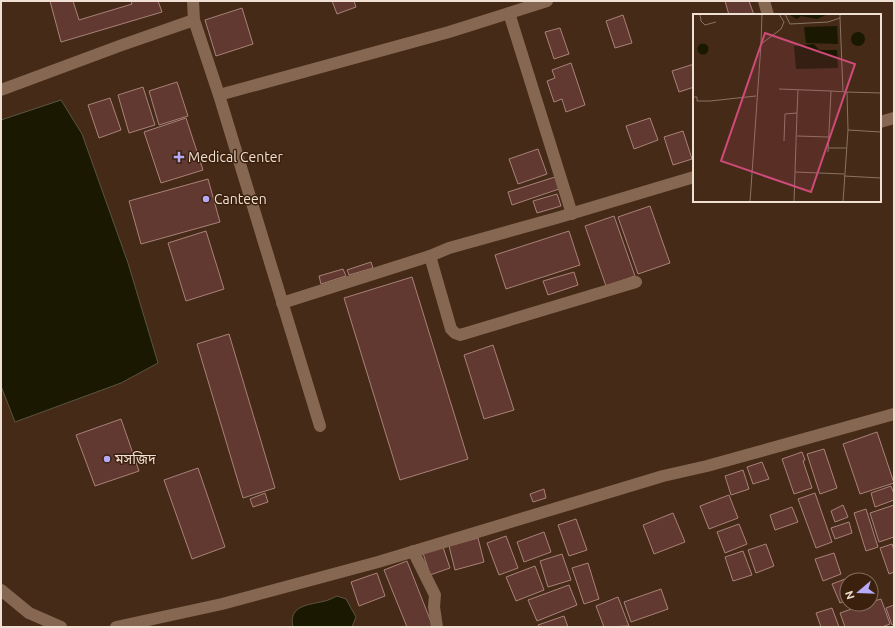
<svg xmlns="http://www.w3.org/2000/svg" width="895" height="628" font-family="Ubuntu,'Noto Sans Bengali',sans-serif">
  <rect width="100%" height="100%" fill="#452b17"/>
  <g fill="#1a1800" stroke="#5a543f">
    <path d="M 61,100 L 82,134 L 128,263 L 158,363 L 121,383 L 15,422 L 1,386 L 1,120 Z"/>
    <path d="M 337,596 L 346,599 L 356,617 L 352,627 L 293,627 C 288,605 309,605 325,601 C 329,600 333,598 337,596 Z"/>
  </g>
  <g fill="#623931" stroke="#a88179">
    <path d="M 50,1 L 73,1 L 79,20 L 132,4 L 131,1 L 158,1 L 162,12 L 61,42 Z"/>
    <path d="M 332,1 L 354,1 L 356,7 L 337,14 Z"/>
    <path d="M 725,1 L 749,1 L 754,15 L 729,15 Z"/>
    <path d="M 242,8 L 253,44 L 216,56 L 205,20 Z"/>
    <path d="M 623,15 L 632,43 L 615,48 L 606,21 Z"/>
    <path d="M 560,28 L 569,54 L 554,59 L 545,32 Z"/>
    <path d="M 571,63 L 585,105 L 566,112 L 562,99 L 554,102 L 547,81 L 555,78 L 552,70 Z"/>
    <path d="M 694,64 L 694,87 L 679,92 L 672,71 Z"/>
    <path d="M 177,82 L 188,116 L 159,125 L 149,91 Z"/>
    <path d="M 143,87 L 155,125 L 129,133 L 118,95 Z"/>
    <path d="M 110,98 L 121,130 L 99,138 L 88,105 Z"/>
    <path d="M 186,118 L 203,170 L 161,183 L 144,132 Z"/>
    <path d="M 650,118 L 658,140 L 634,149 L 626,126 Z"/>
    <path d="M 683,131 L 692,159 L 673,165 L 664,137 Z"/>
    <path d="M 538,149 L 547,174 L 518,184 L 509,159 Z"/>
    <path d="M 555,177 L 559,189 L 512,205 L 508,192 Z"/>
    <path d="M 208,179 L 220,222 L 141,244 L 129,201 Z"/>
    <path d="M 557,194 L 561,206 L 537,213 L 533,201 Z"/>
    <path d="M 650,206 L 670,263 L 638,274 L 618,217 Z"/>
    <path d="M 614,216 L 635,276 L 606,286 L 585,226 Z"/>
    <path d="M 206,231 L 224,289 L 186,301 L 168,243 Z"/>
    <path d="M 569,231 L 580,265 L 506,289 L 495,255 Z"/>
    <path d="M 371,262 L 373,268 L 349,275 L 347,270 Z"/>
    <path d="M 343,269 L 346,276 L 321,284 L 319,276 Z"/>
    <path d="M 574,272 L 578,285 L 548,295 L 543,281 Z"/>
    <path d="M 412,277 L 468,459 L 400,480 L 344,298 Z"/>
    <path d="M 229,334 L 275,488 L 243,498 L 197,344 Z"/>
    <path d="M 493,345 L 514,410 L 484,419 L 464,355 Z"/>
    <path d="M 121,419 L 139,471 L 95,486 L 76,435 Z"/>
    <path d="M 877,432 L 894,483 L 860,494 L 843,444 Z"/>
    <path d="M 824,449 L 837,488 L 820,494 L 807,454 Z"/>
    <path d="M 802,452 L 805,460 L 803,461 L 812,488 L 794,494 L 782,459 Z"/>
    <path d="M 762,462 L 769,479 L 753,484 L 747,467 Z"/>
    <path d="M 198,468 L 225,547 L 192,559 L 164,480 Z"/>
    <path d="M 743,470 L 749,489 L 731,495 L 725,476 Z"/>
    <path d="M 891,486 L 894,494 L 894,500 L 875,507 L 871,493 Z"/>
    <path d="M 544,489 L 546,498 L 533,502 L 530,494 Z"/>
    <path d="M 265,493 L 268,502 L 253,507 L 250,499 Z"/>
    <path d="M 815,493 L 832,542 L 816,548 L 798,499 Z"/>
    <path d="M 729,495 L 738,518 L 709,529 L 700,506 Z"/>
    <path d="M 843,505 L 848,517 L 835,522 L 831,511 Z"/>
    <path d="M 894,505 L 894,537 L 879,542 L 870,513 Z"/>
    <path d="M 792,507 L 798,522 L 775,530 L 770,515 Z"/>
    <path d="M 866,509 L 878,547 L 866,551 L 854,513 Z"/>
    <path d="M 673,513 L 685,542 L 654,554 L 643,525 Z"/>
    <path d="M 576,519 L 587,550 L 569,556 L 558,525 Z"/>
    <path d="M 849,522 L 852,533 L 835,539 L 831,528 Z"/>
    <path d="M 739,524 L 747,544 L 725,553 L 717,532 Z"/>
    <path d="M 544,532 L 551,552 L 524,562 L 517,542 Z"/>
    <path d="M 506,536 L 518,568 L 499,575 L 487,543 Z"/>
    <path d="M 478,538 L 484,562 L 455,570 L 449,546 Z"/>
    <path d="M 766,544 L 774,566 L 756,573 L 748,550 Z"/>
    <path d="M 892,544 L 894,550 L 894,572 L 889,574 L 880,548 Z"/>
    <path d="M 443,547 L 450,568 L 430,575 L 423,553 Z"/>
    <path d="M 743,551 L 752,575 L 733,581 L 725,557 Z"/>
    <path d="M 834,553 L 841,574 L 823,581 L 815,559 Z"/>
    <path d="M 562,554 L 571,580 L 548,587 L 540,561 Z"/>
    <path d="M 407,561 L 433,627 L 407,627 L 384,570 Z"/>
    <path d="M 588,563 L 599,599 L 584,604 L 572,568 Z"/>
    <path d="M 535,566 L 544,590 L 516,601 L 506,577 Z"/>
    <path d="M 377,573 L 385,596 L 359,606 L 351,582 Z"/>
    <path d="M 853,576 L 854,580 L 847,580 L 847,600 L 840,603 L 832,584 Z"/>
    <path d="M 569,585 L 577,605 L 537,621 L 528,600 Z"/>
    <path d="M 661,589 L 668,609 L 631,622 L 624,602 Z"/>
    <path d="M 618,597 L 629,626 L 604,627 L 596,606 Z"/>
    <path d="M 881,599 L 890,624 L 882,627 L 845,627 L 840,613 L 866,604 L 871,604 L 871,602 Z"/>
    <path d="M 894,605 L 894,624 L 892,625 L 886,608 Z"/>
    <path d="M 832,608 L 839,627 L 821,627 L 816,613 Z"/>
    <path d="M 564,616 L 568,627 L 539,627 L 538,625 Z"/>
  </g>
  <g fill="none" stroke-linecap="round" stroke-linejoin="round">
    <g stroke="#856752" stroke-width="12">
      <path d="M 193,1 L 194,20 L 219,95 L 449,32 L 547,1"/>
      <path d="M 764,1 L 768,15"/>
      <path d="M 509,13 L 572,214"/>
      <path d="M 1,90 L 122,45 L 194,20"/>
      <path d="M 219,95 L 320,426"/>
      <path d="M 880,122 L 894,118"/>
      <path d="M 636,282 L 460,335 L 455,333 L 451,329 L 430,256 L 449,248 L 560,217 L 694,177"/>
      <path d="M 282,303 L 430,256"/>
      <path d="M 413,551 L 435,595 L 434,607 L 437,627"/>
      <path d="M 1,590 L 29,613 L 61,627"/>
      <path d="M 116,627 L 222,604 L 378,562 L 663,476 L 707,466 L 894,414"/>
    </g>
  </g>
  <g fill="#b7abf8" stroke="#3b210d" stroke-width="1.5">
    <path d="M177 151h4v4h4v4h-4v4h-4v-4h-4v-4h4z"/>
    <circle cx="206" cy="199" r="4"/>
    <circle cx="107" cy="459" r="4"/>
  </g>
  <g text-anchor="middle" stroke-width="3" stroke-linejoin="round" paint-order="stroke">
    <g font-size="14" fill="#f0dfd3" stroke="#3b210d" text-anchor="start">
      <text x="188" y="162">Medical Center</text>
      <text x="214" y="204">Canteen</text>
      <text x="115" y="464">মসজিদ</text>
    </g>
  </g>
  <g transform="translate(693 14)">
    <rect width="188" height="188" fill="#452b17"/>
    <path d="M 135,0 L 124,5 L 108,2 L 104,5 L 95,0 ZM 144,12 L 145,30 L 113,29 L 111,13 ZM158 25a7 7 0 1 1 14 0a7 7 0 1 1-14 0ZM4.5 35a5.5 5.5 0 1 1 11 0a5.5 5.5 0 1 1-11 0ZM 121,30 L 126,36 L 144,36 L 145,54 L 103,55 L 101,32 Z" fill="#1a1800"/>
    <path fill="none" stroke="#897362" stroke-width="1" d="M 7,0 L 8,7 L 12,11 L 23,8M 92,0 L 97,10 L 135,8 L 147,4 L 147,0M 147,4 L 150,77M 68,30 L 69,0M 86,75 L 138,77M 188,79 L 154,78 L 155,116 L 188,118M 0,83 L 4,83 L 4,87 L 17,87 L 63,82M 104,99 L 105,76M 104,122 L 135,123M 91,127 L 92,100 L 104,99 L 101,188M 135,134 L 153,134M 135,138 L 138,77 L 154,78M 102,158 L 151,160M 151,162 L 188,164M 57,188 L 68,30 L 88,15 L 91,8 L 86,0M 150,188 L 155,116"/>
    <path fill="#ce4a79" fill-opacity="0.15" stroke="#ce4a79" stroke-width="2" d="M 72,19 L 162,50 L 118,178 L 28,147 Z"/>
    <rect width="188" height="188" fill="none" stroke="#f0dfd3" stroke-width="2"/>
  </g>
  <rect width="895" height="628" fill="none" stroke="#f0dfd3" stroke-width="4"/>
  <g transform="translate(859 592) rotate(251)"><circle r="19" fill="#3b210d" stroke="#836d5c"/>
  <path d="M0-3L7 15L0 10L-7 15Z" fill="#b7abf8"/>
  <text y="-6" font-size="11" font-weight="bold" text-anchor="middle" fill="#f0dfd3">N</text>
  </g>
</svg>
